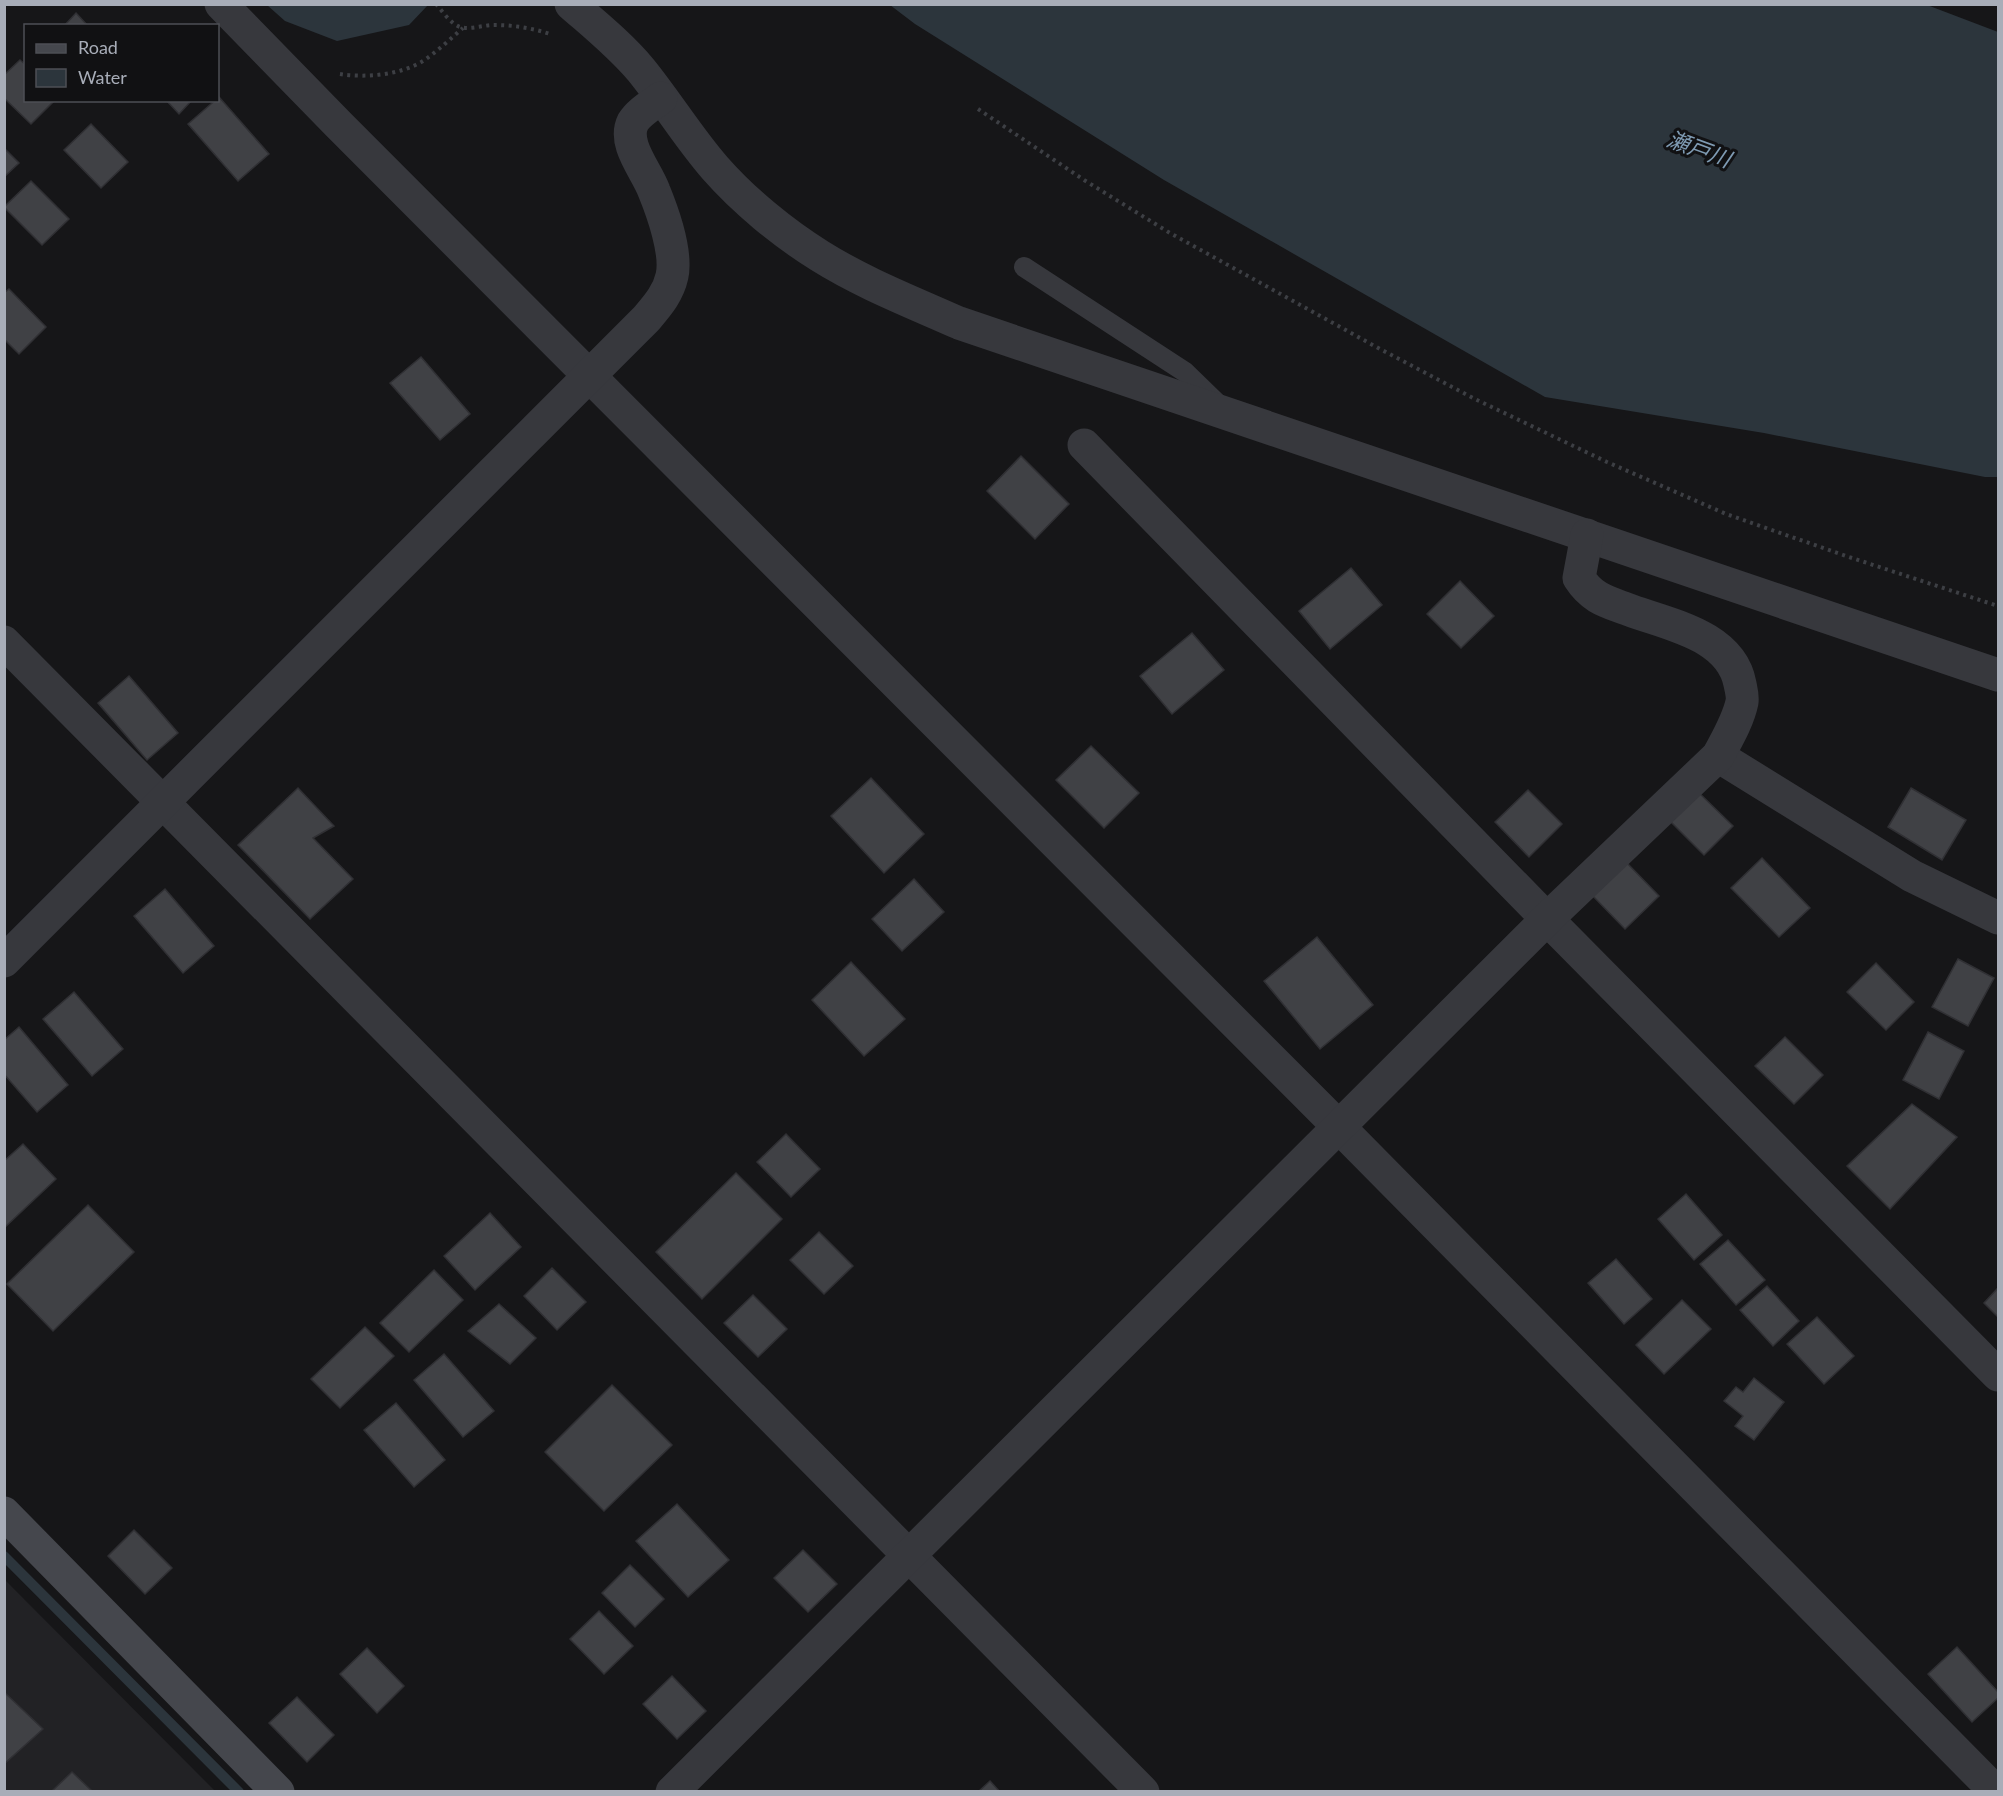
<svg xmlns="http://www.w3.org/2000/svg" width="2003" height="1796" font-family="Lato,'Noto Sans JP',sans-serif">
  <rect width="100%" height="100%" fill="#161618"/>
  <path fill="#222225" d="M 5,1580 L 215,1791 L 5,1791 Z"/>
  <g fill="#2c353c">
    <path d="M 267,5 L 428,5 L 409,25 L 337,41 L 285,21 Z"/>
    <path d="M 1927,5 L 1998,32 L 1998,477 L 1985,477 L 1764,433 L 1545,397 L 1164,180 L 915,24 L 890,5 Z"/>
  </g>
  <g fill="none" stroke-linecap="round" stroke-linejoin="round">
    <path stroke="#2c353c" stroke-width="10" d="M 4,1556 L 239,1792"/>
  </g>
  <g fill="#404145" stroke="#303034" stroke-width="1.5">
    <path d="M 76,13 L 88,26 L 64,26 Z"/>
    <path d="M 20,60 L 26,65 L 26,100 L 55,100 L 31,124 L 4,98 L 4,75 Z"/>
    <path d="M 219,97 L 269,154 L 238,181 L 188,124 Z"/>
    <path d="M 166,100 L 192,100 L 179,114 Z"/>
    <path d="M 91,124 L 128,162 L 101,188 L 64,150 Z"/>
    <path d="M 4,148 L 19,163 L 4,177 Z"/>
    <path d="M 31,181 L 69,219 L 42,245 L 4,207 Z"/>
    <path d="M 9,289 L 46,327 L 19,354 L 4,339 L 4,293 Z"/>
    <path d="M 421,357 L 470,414 L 440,440 L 390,383 Z"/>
    <path d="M 1021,456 L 1069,504 L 1035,539 L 987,491 Z"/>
    <path d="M 1351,568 L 1382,605 L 1330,649 L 1299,611 Z"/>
    <path d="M 1460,581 L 1494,616 L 1461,648 L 1427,614 Z"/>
    <path d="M 1192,633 L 1224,670 L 1172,714 L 1140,676 Z"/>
    <path d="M 129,676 L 178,733 L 147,760 L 98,703 Z"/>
    <path d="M 1091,746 L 1139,793 L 1104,828 L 1056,780 Z"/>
    <path d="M 871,778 L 924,834 L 884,873 L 831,816 Z"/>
    <path d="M 298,788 L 334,826 L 313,838 L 353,879 L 310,919 L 238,845 Z"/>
    <path d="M 1694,788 L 1733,826 L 1704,855 L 1665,816 Z"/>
    <path d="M 1911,788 L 1966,820 L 1942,860 L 1888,827 Z"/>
    <path d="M 1528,790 L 1562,824 L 1529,857 L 1495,822 Z"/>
    <path d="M 1762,858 L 1810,908 L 1779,937 L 1731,888 Z"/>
    <path d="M 1625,861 L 1659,896 L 1625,929 L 1591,894 Z"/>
    <path d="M 914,879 L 944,912 L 902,951 L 872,919 Z"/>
    <path d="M 165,889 L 214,946 L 183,973 L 134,916 Z"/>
    <path d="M 1317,937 L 1373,1005 L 1320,1049 L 1264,981 Z"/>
    <path d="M 1958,959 L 1994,978 L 1968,1026 L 1932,1007 Z"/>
    <path d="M 851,962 L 905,1019 L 864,1056 L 812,1000 Z"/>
    <path d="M 1876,963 L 1914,1002 L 1886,1030 L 1847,992 Z"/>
    <path d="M 74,992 L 123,1049 L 92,1076 L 43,1019 Z"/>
    <path d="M 19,1027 L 68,1085 L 37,1112 L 4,1074 L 4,1040 Z"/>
    <path d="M 1928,1032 L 1964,1051 L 1939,1099 L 1903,1080 Z"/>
    <path d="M 1785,1037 L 1823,1075 L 1794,1104 L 1755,1066 Z"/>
    <path d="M 1912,1104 L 1957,1137 L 1890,1209 L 1847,1166 Z"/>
    <path d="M 786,1134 L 820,1169 L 791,1197 L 757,1162 Z"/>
    <path d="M 23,1144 L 56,1179 L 4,1228 L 4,1161 Z"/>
    <path d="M 736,1173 L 782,1219 L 702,1299 L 656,1252 Z"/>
    <path d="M 1686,1194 L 1722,1235 L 1694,1260 L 1658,1219 Z"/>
    <path d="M 88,1205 L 134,1252 L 53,1331 L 7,1284 Z"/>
    <path d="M 490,1213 L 521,1247 L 475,1290 L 444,1256 Z"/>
    <path d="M 819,1232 L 853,1266 L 824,1294 L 790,1260 Z"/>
    <path d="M 1728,1240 L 1765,1280 L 1736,1305 L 1700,1264 Z"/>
    <path d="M 1616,1259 L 1652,1299 L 1624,1324 L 1588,1283 Z"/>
    <path d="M 552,1268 L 586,1302 L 557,1330 L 524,1296 Z"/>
    <path d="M 434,1270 L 463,1300 L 409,1352 L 380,1323 Z"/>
    <path d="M 1767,1286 L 1799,1321 L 1773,1346 L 1740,1310 Z"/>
    <path d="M 1998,1288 L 1998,1317 L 1984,1303 Z"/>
    <path d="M 753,1295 L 787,1329 L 758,1357 L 724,1323 Z"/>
    <path d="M 1682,1300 L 1711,1329 L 1664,1374 L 1636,1345 Z"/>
    <path d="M 499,1304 L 536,1338 L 510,1364 L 468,1331 Z"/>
    <path d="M 1817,1317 L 1854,1356 L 1824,1384 L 1787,1344 Z"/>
    <path d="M 365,1327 L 394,1356 L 340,1408 L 311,1379 Z"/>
    <path d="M 444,1354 L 494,1411 L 463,1437 L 414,1380 Z"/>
    <path d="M 1754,1378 L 1784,1402 L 1754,1440 L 1735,1426 L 1743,1416 L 1724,1401 L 1736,1387 L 1743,1392 Z"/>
    <path d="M 612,1385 L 672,1445 L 604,1511 L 545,1452 Z"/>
    <path d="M 396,1403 L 445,1460 L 414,1487 L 364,1430 Z"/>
    <path d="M 677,1504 L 729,1560 L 688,1597 L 636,1541 Z"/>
    <path d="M 134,1530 L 172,1568 L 145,1594 L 108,1556 Z"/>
    <path d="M 803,1550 L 837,1584 L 808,1612 L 774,1578 Z"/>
    <path d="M 630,1565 L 664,1599 L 635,1627 L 602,1593 Z"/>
    <path d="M 599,1611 L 633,1646 L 604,1674 L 570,1639 Z"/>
    <path d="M 1957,1647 L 1998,1692 L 1998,1698 L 1972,1722 L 1928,1674 Z"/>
    <path d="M 367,1648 L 404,1686 L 377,1713 L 340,1674 Z"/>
    <path d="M 672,1676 L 706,1711 L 677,1739 L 643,1704 Z"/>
    <path d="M 4,1692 L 43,1729 L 4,1764 Z"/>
    <path d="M 297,1697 L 334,1735 L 307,1762 L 269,1723 Z"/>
    <path d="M 72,1772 L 93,1792 L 51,1792 Z"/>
    <path d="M 990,1781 L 1000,1792 L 978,1792 Z"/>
  </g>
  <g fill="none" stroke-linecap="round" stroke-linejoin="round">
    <g stroke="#3d3f44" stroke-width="4" stroke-dasharray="3 4.5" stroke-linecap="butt">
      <path d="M 436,4 C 443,12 451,24 460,27 C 471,30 483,25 494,25 C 513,25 532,28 550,34"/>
      <path d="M 340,74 C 366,78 400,75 423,61 C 438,51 450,39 463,28"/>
      <path d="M 978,109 L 1084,180 L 1170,233 L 1380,349 L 1475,399 L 1607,462 L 1726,514 L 1849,557 L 1998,606"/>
    </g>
    <path stroke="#37383d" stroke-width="20" d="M 1024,267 L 1185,372 L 1220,406"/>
    <g stroke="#37383d" stroke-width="33">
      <path d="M 221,4 L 339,125 L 1339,1127 L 1996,1792"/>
      <path d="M 571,4 C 595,25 620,45 641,70 C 667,102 688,137 715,168 C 744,201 783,233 820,256 C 863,283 912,302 959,323 L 1998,675"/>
      <path d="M 1084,445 L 1547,919 L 1998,1375"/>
      <path d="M 4,642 L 1143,1792"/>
      <path d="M 1718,756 L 1912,876 L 1998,918"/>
      <path d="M 4,961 L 646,319 C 657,306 668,294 672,276 C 677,253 663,213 654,191 C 647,171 622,144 633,122 C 639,112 652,105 661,98"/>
      <path d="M 672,1792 L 1547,919 L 1718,756 C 1727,739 1738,721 1742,702 C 1743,696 1741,689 1740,684 C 1731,636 1671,625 1632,611 C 1609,602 1593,600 1579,578 L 1587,535"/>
    </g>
    <path stroke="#45474d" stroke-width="33" d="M 4,1513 L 278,1792"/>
  </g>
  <g text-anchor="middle" stroke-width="6" stroke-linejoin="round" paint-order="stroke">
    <g font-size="22" font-style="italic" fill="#7f9bb3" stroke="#111113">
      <text transform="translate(1699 149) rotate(20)" y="8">瀬戸川</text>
    </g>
  </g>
  <rect width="2003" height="1796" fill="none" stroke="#a8adb8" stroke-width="12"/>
  <rect x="24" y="24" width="195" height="78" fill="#111113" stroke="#4d4f55" stroke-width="1.5"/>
  <rect x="36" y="44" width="30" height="9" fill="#45474d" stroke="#4d4f55" stroke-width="1.5"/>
  <text x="78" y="54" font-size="18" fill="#a8adb8">Road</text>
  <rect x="36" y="69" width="30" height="18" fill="#2c353c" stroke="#4d4f55" stroke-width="1.5"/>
  <text x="78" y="84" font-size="18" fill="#a8adb8">Water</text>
</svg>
